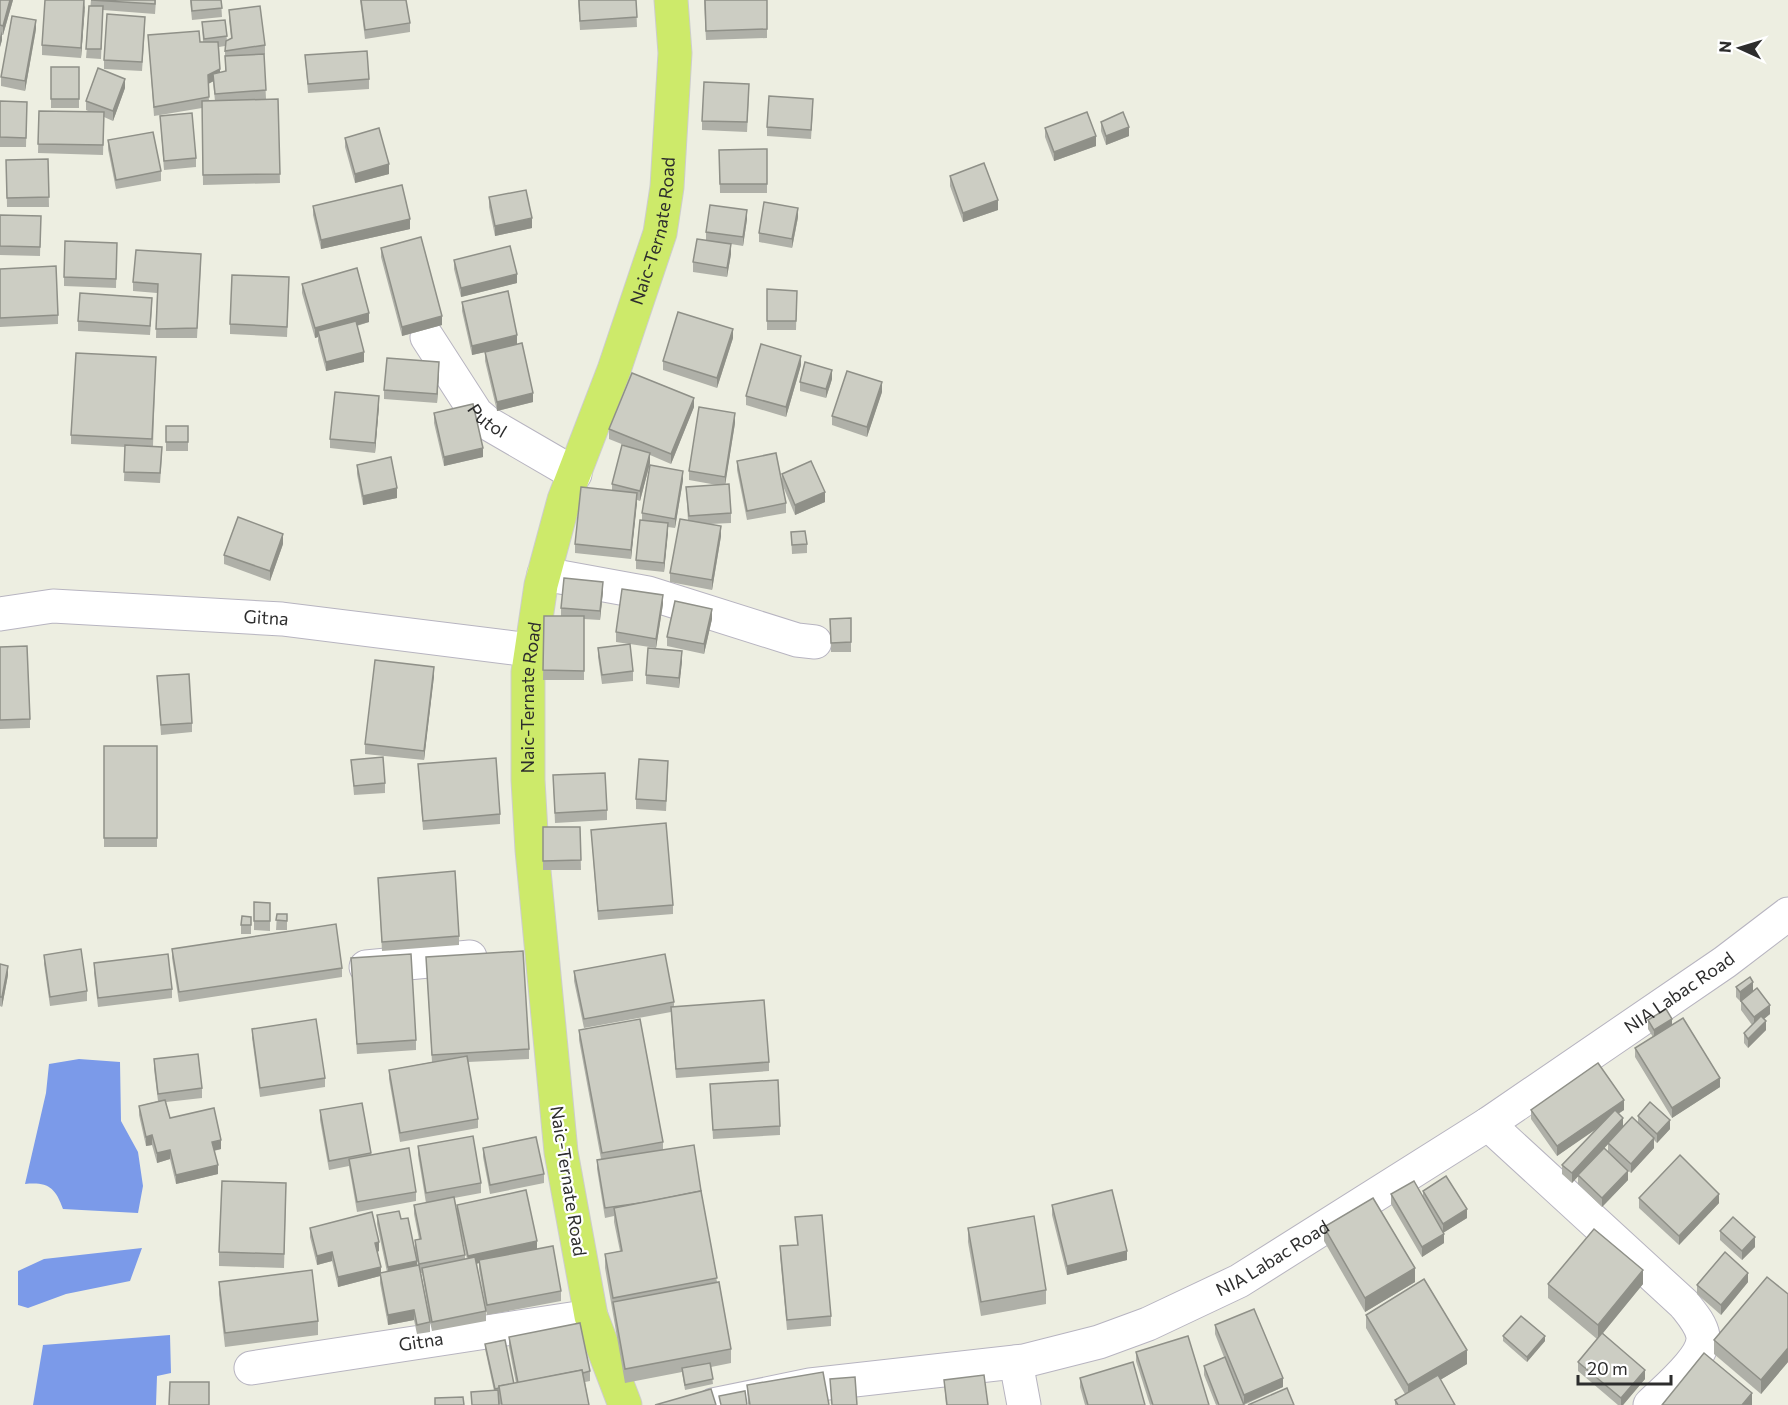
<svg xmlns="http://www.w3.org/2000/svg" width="1788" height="1405" font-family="Commissioner,sans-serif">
  <rect width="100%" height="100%" fill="#edeee1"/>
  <g fill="#7b9ae9">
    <path d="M 79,1059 L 120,1062 L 121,1121 L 138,1152 L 143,1186 L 138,1213 L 63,1209 C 55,1187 48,1182 25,1184 L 46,1093 L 49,1064 Z"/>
    <path d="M 142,1248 L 130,1281 L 66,1294 L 28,1308 L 18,1305 L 18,1271 L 44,1259 Z"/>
    <path d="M 170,1335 L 171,1373 L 157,1376 L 156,1405 L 33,1405 L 43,1345 Z"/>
  </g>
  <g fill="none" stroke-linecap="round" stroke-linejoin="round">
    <defs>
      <g id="minor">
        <path id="s1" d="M 427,337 L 476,413 L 489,424 L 575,474"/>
        <path d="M 544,574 L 648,593 L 797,640 L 815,642"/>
        <path id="s2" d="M 0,614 L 53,606 L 282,619 L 530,650"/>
        <path d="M 366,967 L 470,957"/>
        <path d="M 1488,1124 L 1684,1304 C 1691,1313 1701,1324 1703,1336 C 1705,1358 1665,1390 1650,1405"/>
        <path d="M 1016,1362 L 1024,1405"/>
        <path id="s3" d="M 251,1368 L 591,1316"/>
        <path id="s4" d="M 713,1405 L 810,1385 L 1024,1361 L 1099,1342 L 1148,1324 L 1239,1281 L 1488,1124 L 1725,962 L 1788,914"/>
      </g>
      <g id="major">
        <path id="s5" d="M 625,1405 L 591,1316 L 561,1152 L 532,850 L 528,780 L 528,672 L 541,585 L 564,500 L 614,370 L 660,233 L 667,187 L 675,53 L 671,0"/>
      </g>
    </defs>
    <use href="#minor" stroke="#b7b4c0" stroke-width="35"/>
    <use href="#major" stroke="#cdcdcd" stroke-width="35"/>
    <use href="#minor" stroke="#fff" stroke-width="33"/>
    <use href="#major" stroke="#cdea6a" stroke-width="33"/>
  </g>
  <g fill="#afb0a8" fill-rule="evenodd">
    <path d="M 0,0 L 13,0 L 3,35 L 2,35 L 2,40 L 0,47 Z"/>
    <path d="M 91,0 L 156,0 L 155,14 L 103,10 L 101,59 L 86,58 Z"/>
    <path d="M 190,0 L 221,0 L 222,17 L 192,20 Z"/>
    <path d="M 360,0 L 406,0 L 410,23 L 410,32 L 365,39 Z"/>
    <path d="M 578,0 L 636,0 L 637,27 L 580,30 Z"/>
    <path d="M 704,0 L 767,0 L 767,38 L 706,40 Z"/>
    <path d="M 85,6 L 81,58 L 42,55 L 42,45 Z"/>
    <path d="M 229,10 L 265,45 L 265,54 L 264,55 L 266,99 L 278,99 L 280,183 L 203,185 L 202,108 L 154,116 L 148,35 L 203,42 L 202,22 L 225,20 L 227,41 L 231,38 L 229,20 ZM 225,46 L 225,72 L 220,73 L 219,47 ZM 213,81 L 215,101 L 209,101 L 208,84 Z"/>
    <path d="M 145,27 L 142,71 L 104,69 L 104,60 Z"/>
    <path d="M 36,29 L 25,91 L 1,86 L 1,77 Z"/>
    <path d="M 305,55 L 369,79 L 369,89 L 308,93 Z"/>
    <rect x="51" y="67" width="28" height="41"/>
    <path d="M 125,88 L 113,121 L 104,117 L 103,155 L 38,153 L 39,111 L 90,112 L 86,110 L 86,101 Z"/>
    <path d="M 749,94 L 747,132 L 702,130 L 702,121 Z"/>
    <path d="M 0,101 L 27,102 L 26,147 L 0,147 Z"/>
    <path d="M 813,109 L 811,139 L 767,136 L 767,127 Z"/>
    <path d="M 160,116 L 196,158 L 196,167 L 164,170 Z"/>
    <path d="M 1101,122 L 1129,136 L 1106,145 L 1101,131 Z"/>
    <path d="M 1045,128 L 1096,146 L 1054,161 L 1045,137 Z"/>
    <path d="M 345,138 L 389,174 L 355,183 L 345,147 Z"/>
    <path d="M 108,140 L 161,171 L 161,181 L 116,189 L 108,149 Z"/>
    <path d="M 767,149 L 767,193 L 720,193 L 719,150 Z"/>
    <path d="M 48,159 L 49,207 L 7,207 L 6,160 Z"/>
    <path d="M 950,176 L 998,210 L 963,222 L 950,186 Z"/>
    <path d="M 489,197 L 532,228 L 495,236 L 489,207 Z"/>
    <path d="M 313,206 L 410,229 L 321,249 L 313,215 Z"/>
    <path d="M 0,215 L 41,216 L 40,256 L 0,255 Z"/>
    <path d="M 798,217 L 792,248 L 759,242 L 759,233 Z"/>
    <path d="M 747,219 L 743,246 L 731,244 L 731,254 L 727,277 L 693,272 L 693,262 L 706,240 L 706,232 Z"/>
    <path d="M 117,243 L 116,288 L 64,286 L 64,277 Z"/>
    <path d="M 381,248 L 442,325 L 402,336 L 381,257 Z"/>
    <path d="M 454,260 L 517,283 L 461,297 L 454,269 Z"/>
    <path d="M 201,263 L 197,338 L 156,338 L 157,293 L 133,291 L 133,282 Z"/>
    <path d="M 0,269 L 58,315 L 58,324 L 0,327 Z"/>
    <path d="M 302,284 L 369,322 L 357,326 L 364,362 L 326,371 L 318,341 L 318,337 L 315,338 L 302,293 Z"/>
    <path d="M 289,287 L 287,337 L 230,334 L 230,324 Z"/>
    <path d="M 767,289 L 797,291 L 796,330 L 767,330 Z"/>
    <path d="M 462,302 L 517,344 L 533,402 L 497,411 L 485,361 L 485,352 L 472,355 L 462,311 Z"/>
    <path d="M 152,307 L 150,335 L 78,331 L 78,321 Z"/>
    <path d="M 733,338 L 717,388 L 663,370 L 663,361 Z"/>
    <path d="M 156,357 L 153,446 L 162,456 L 160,483 L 124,481 L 125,447 L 71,444 L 71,435 Z"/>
    <path d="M 801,365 L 786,417 L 746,405 L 746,396 Z"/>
    <path d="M 439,372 L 437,403 L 384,399 L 384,390 Z"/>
    <path d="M 832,379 L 826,398 L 800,391 L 800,382 Z"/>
    <path d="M 882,392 L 867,437 L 832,425 L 832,416 Z"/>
    <path d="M 379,406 L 375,453 L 330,448 L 330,439 Z"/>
    <path d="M 694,407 L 671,464 L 650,455 L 650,463 L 640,501 L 637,500 L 631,559 L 575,553 L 575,544 L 612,490 L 612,484 L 634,449 L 609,439 L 609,429 Z"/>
    <path d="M 434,413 L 483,457 L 444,466 L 434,423 Z"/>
    <path d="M 735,423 L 725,484 L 731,513 L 731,523 L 710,524 L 721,536 L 712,590 L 670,582 L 670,573 L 688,521 L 686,487 L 717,485 L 689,480 L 689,471 Z"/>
    <rect x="166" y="426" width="22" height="25"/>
    <path d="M 737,461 L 782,479 L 782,474 L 825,502 L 795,515 L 783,486 L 786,503 L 786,513 L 747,520 L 737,470 Z"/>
    <path d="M 357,465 L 397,498 L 363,505 L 357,474 Z"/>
    <path d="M 683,480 L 675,528 L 668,527 L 664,572 L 636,569 L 636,560 L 642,521 L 642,513 Z"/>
    <path d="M 791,532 L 807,544 L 807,553 L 792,554 Z"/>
    <path d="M 283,544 L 270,581 L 224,564 L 224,555 Z"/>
    <path d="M 603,591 L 600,620 L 584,619 L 584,680 L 543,680 L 544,616 L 561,616 L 561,608 Z"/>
    <path d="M 663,604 L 656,648 L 630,644 L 633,671 L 633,681 L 602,684 L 598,657 L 598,648 L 629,644 L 616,642 L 616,632 Z"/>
    <path d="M 851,618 L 851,652 L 831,652 L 830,619 Z"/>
    <path d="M 712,619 L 704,654 L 667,646 L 667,637 Z"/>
    <path d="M 0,647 L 30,719 L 30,728 L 0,729 Z"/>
    <path d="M 682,661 L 679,688 L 646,684 L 646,675 Z"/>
    <path d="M 157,676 L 192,723 L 192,732 L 161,735 Z"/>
    <path d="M 434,676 L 424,760 L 365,754 L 365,744 Z"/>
    <rect x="104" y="746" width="53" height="101"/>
    <path d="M 351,760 L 385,783 L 385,793 L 354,795 Z"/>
    <path d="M 418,764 L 500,814 L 500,824 L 423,830 Z"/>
    <path d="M 668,770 L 666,811 L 636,809 L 636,799 Z"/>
    <path d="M 553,775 L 607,810 L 607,820 L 555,823 Z"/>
    <path d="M 543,827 L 580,827 L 581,870 L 543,870 Z"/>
    <path d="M 591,830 L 673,905 L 673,914 L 598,920 Z"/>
    <path d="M 378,878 L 459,936 L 459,945 L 382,951 Z"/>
    <path d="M 254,902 L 270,903 L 270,931 L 254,930 Z"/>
    <path d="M 277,914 L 287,914 L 287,930 L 276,930 Z"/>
    <path d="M 251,917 L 251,934 L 241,934 L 241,925 Z"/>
    <path d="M 172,949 L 342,968 L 342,977 L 179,1002 L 172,958 Z"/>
    <path d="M 44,955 L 87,991 L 87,1001 L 50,1006 L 44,964 Z"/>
    <path d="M 426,957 L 529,1049 L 529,1059 L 468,1062 L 478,1119 L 478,1128 L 400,1142 L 389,1079 L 389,1070 L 432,1062 Z"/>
    <path d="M 351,958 L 416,1040 L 416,1050 L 357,1054 Z"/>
    <path d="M 94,963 L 172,989 L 172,998 L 98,1007 L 94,973 Z"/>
    <path d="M 0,964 L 8,975 L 2,1007 L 0,1006 Z"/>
    <path d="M 574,971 L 674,1002 L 674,1007 L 769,1062 L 769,1071 L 676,1078 L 671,1012 L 584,1028 L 574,981 Z"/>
    <path d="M 1736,987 L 1753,991 L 1770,1014 L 1764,1019 L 1766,1030 L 1748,1048 L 1744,1043 L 1744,1033 L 1752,1025 L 1741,1010 L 1741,1002 L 1736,997 Z"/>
    <path d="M 1648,1020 L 1672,1025 L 1720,1087 L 1672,1118 L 1635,1057 L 1635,1048 L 1653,1037 L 1648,1029 Z"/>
    <path d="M 252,1029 L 325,1078 L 325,1087 L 260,1097 L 252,1038 Z"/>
    <path d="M 579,1030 L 663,1142 L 663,1150 L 701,1191 L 717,1282 L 731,1349 L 731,1363 L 711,1367 L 713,1384 L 685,1390 L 682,1372 L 625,1383 L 605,1268 L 605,1254 L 620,1251 L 614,1222 L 614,1216 L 605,1218 L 597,1169 L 597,1160 L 601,1159 L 579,1040 Z"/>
    <path d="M 154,1059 L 202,1088 L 202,1098 L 166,1102 L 170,1118 L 221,1149 L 214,1151 L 218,1174 L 176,1184 L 170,1159 L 157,1163 L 152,1145 L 146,1146 L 139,1115 L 139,1106 L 158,1101 L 154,1069 Z"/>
    <path d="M 710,1084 L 780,1126 L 780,1135 L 713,1139 Z"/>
    <path d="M 320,1110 L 371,1153 L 371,1155 L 416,1192 L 416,1201 L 357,1212 L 349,1166 L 329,1170 L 320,1120 Z"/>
    <path d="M 1531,1110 L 1624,1110 L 1618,1113 L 1623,1126 L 1638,1123 L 1638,1116 L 1670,1129 L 1657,1143 L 1654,1140 L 1654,1148 L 1631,1173 L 1616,1160 L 1628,1180 L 1602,1207 L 1578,1184 L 1578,1176 L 1572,1183 L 1562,1174 L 1562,1165 L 1598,1127 L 1557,1156 L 1531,1119 ZM 1608,1144 L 1608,1152 L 1604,1148 Z"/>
    <path d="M 418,1146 L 481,1183 L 481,1193 L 454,1198 L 465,1255 L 465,1259 L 467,1259 L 457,1214 L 457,1205 L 537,1249 L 561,1291 L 561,1301 L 487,1315 L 479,1269 L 479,1263 L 476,1264 L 486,1311 L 486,1321 L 432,1331 L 430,1322 L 430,1332 L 417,1334 L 414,1320 L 388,1325 L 380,1283 L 380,1276 L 338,1287 L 332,1261 L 317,1265 L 310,1237 L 310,1228 L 379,1251 L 377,1252 L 381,1273 L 387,1272 L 377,1224 L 377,1215 L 401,1219 L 417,1266 L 418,1266 L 415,1249 L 415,1240 L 419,1239 L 414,1214 L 414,1205 L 426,1203 L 418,1155 ZM 421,1273 L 422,1273 L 430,1321 Z"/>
    <path d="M 483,1148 L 544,1174 L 544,1183 L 490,1194 L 483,1157 Z"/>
    <path d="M 1423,1191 L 1467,1218 L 1444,1232 L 1444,1243 L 1422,1257 L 1391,1204 L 1391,1194 L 1423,1196 Z"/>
    <path d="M 286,1197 L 284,1268 L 219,1266 L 219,1252 Z"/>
    <path d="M 1639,1198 L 1719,1203 L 1679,1245 L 1639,1208 Z"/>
    <path d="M 1052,1205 L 1127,1260 L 1067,1275 L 1052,1215 Z"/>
    <path d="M 795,1217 L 831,1316 L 831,1326 L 787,1330 L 780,1256 L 780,1246 L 797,1245 Z"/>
    <path d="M 1324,1227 L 1415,1282 L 1365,1312 L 1324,1241 Z"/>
    <path d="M 968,1228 L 1046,1290 L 1046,1304 L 981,1316 L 968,1242 Z"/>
    <path d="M 1720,1231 L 1755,1247 L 1742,1260 L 1720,1240 Z"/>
    <path d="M 219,1282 L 318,1321 L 318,1335 L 225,1347 L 219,1295 Z"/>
    <path d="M 1748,1282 L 1721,1315 L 1697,1294 L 1697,1285 Z"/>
    <path d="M 1548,1284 L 1643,1284 L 1603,1333 L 1645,1379 L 1623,1405 L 1618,1405 L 1578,1371 L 1578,1362 L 1597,1339 L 1548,1298 Z"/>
    <path d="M 1788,1294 L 1788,1362 L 1761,1394 L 1714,1354 L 1714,1340 Z"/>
    <path d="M 1366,1315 L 1467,1364 L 1440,1380 L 1455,1405 L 1395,1405 L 1395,1400 L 1405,1394 L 1366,1328 Z"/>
    <path d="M 1215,1325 L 1283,1387 L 1244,1405 L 1216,1405 L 1204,1375 L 1204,1366 L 1224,1357 L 1215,1334 Z"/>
    <path d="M 1503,1336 L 1545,1341 L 1527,1362 L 1503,1341 Z"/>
    <path d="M 509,1337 L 590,1371 L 590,1381 L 585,1382 L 589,1405 L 472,1405 L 471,1392 L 494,1391 L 485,1349 L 485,1344 L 514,1383 L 516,1383 L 509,1347 Z"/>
    <path d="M 1136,1352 L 1209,1405 L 1150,1405 L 1136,1361 Z"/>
    <path d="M 1080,1378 L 1145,1405 L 1085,1405 L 1080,1387 Z"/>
    <path d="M 944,1380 L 988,1405 L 946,1405 Z"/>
    <path d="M 747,1385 L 829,1405 L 748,1405 Z"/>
  </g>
  <g fill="#8f9088">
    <path d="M 10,0 L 13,0 L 3,35 L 3,26 Z"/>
    <path d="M 85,0 L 85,6 L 81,58 L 81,48 Z"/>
    <path d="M 36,20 L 36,29 L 25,91 L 25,81 Z"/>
    <path d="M 2,31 L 2,40 L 0,47 L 0,37 Z"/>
    <path d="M 220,69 L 220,78 L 208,84 L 208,75 Z"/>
    <path d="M 125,79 L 125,88 L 113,121 L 113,111 Z"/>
    <path d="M 1129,127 L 1129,136 L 1106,145 L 1106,136 Z"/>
    <path d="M 1096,136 L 1096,146 L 1054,161 L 1054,152 Z"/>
    <path d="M 389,164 L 389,174 L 355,183 L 355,174 Z"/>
    <path d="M 998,200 L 998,210 L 963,222 L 963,213 Z"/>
    <path d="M 798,208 L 798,217 L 792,248 L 792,239 Z"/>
    <path d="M 747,210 L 747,219 L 743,246 L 743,237 Z"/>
    <path d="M 532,218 L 532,228 L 495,236 L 495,226 Z"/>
    <path d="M 410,219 L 410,229 L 321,249 L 321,240 Z"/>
    <path d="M 731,244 L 731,254 L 727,277 L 727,268 Z"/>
    <path d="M 517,274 L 517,283 L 461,297 L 461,288 Z"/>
    <path d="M 369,313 L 369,322 L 319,336 L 318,331 L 318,337 L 315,338 L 315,328 Z"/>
    <path d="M 442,316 L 442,325 L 402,336 L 402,327 Z"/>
    <path d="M 733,329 L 733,338 L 717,388 L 717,378 Z"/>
    <path d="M 517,335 L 517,345 L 472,355 L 472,346 Z"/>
    <path d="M 364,352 L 364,362 L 326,371 L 326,362 Z"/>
    <path d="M 801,356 L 801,365 L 786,417 L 786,407 Z"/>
    <path d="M 439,362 L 439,372 L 437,403 L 437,394 Z"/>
    <path d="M 832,370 L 832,379 L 826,398 L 826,389 Z"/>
    <path d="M 882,382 L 882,392 L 867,437 L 867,427 Z"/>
    <path d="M 533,393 L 533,402 L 497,411 L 497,402 Z"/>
    <path d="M 379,396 L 379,406 L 375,453 L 375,443 Z"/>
    <path d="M 694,398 L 694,407 L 671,464 L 671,454 Z"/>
    <path d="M 735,413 L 735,423 L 725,486 L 725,477 Z"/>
    <path d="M 483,448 L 483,457 L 444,466 L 444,457 Z"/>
    <path d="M 650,453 L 650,463 L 640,501 L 640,491 Z"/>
    <path d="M 683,471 L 683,480 L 675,528 L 675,519 Z"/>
    <path d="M 397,488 L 397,498 L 363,505 L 363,496 Z"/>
    <path d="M 825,492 L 825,502 L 795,515 L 795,505 Z"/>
    <path d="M 637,493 L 637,503 L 631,559 L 631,550 Z"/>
    <path d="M 668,523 L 668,533 L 664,572 L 664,563 Z"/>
    <path d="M 721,526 L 721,536 L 712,590 L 712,580 Z"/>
    <path d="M 283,534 L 283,544 L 270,581 L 270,571 Z"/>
    <path d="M 603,582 L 603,591 L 600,620 L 600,611 Z"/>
    <path d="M 663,595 L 663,604 L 656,648 L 656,639 Z"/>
    <path d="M 712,609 L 712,619 L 704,654 L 704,644 Z"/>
    <path d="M 682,651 L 682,661 L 679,688 L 679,678 Z"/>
    <path d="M 434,667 L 434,676 L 424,760 L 424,751 Z"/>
    <path d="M 8,966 L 8,975 L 2,1007 L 2,997 Z"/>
    <path d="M 1753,982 L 1753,991 L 1740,1002 L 1740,992 Z"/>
    <path d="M 1770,1005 L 1770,1014 L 1754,1027 L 1754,1017 Z"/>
    <path d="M 1672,1019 L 1672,1029 L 1654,1039 L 1654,1030 Z"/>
    <path d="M 1766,1021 L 1766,1030 L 1748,1048 L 1748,1039 Z"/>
    <path d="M 1720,1078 L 1720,1087 L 1672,1118 L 1672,1108 Z"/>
    <path d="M 1624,1100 L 1624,1110 L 1557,1156 L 1557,1146 Z"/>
    <path d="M 1623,1118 L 1623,1128 L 1572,1183 L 1572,1173 Z"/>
    <path d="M 1670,1120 L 1670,1129 L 1657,1143 L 1657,1134 Z"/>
    <path d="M 152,1135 L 152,1145 L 146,1146 L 146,1137 Z"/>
    <path d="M 1654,1138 L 1654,1148 L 1631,1173 L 1631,1164 Z"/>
    <path d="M 221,1140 L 221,1149 L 212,1151 L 212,1142 Z"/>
    <path d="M 170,1150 L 170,1159 L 157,1163 L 157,1153 Z"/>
    <path d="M 218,1165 L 218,1174 L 176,1184 L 176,1175 Z"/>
    <path d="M 1628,1171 L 1628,1180 L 1602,1207 L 1602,1198 Z"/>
    <path d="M 1719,1194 L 1719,1203 L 1679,1245 L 1679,1236 Z"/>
    <path d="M 1467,1209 L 1467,1218 L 1443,1233 L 1443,1224 Z"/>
    <path d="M 1444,1234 L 1444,1243 L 1422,1257 L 1422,1247 Z"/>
    <path d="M 1755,1237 L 1755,1247 L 1742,1260 L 1742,1251 Z"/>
    <path d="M 537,1241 L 537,1250 L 479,1260 L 479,1263 L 468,1266 L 468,1256 Z"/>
    <path d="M 379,1242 L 379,1251 L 375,1253 L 375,1243 Z"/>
    <path d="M 1127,1251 L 1127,1260 L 1067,1275 L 1067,1266 Z"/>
    <path d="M 332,1252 L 332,1261 L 317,1265 L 317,1256 Z"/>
    <path d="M 417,1261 L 417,1271 L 388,1277 L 388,1267 Z"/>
    <path d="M 381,1267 L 381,1276 L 380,1273 L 380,1276 L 338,1287 L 338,1277 Z"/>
    <path d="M 1415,1268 L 1415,1282 L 1365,1312 L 1365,1298 Z"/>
    <path d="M 1643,1270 L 1643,1284 L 1598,1339 L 1598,1325 Z"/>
    <path d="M 1748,1273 L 1748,1282 L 1721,1315 L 1721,1305 Z"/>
    <path d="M 414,1310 L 414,1320 L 388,1325 L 388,1315 Z"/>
    <path d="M 1545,1336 L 1545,1341 L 1527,1362 L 1527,1357 Z"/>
    <path d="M 1788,1348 L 1788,1362 L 1761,1394 L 1761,1380 Z"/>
    <path d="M 1467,1350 L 1467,1364 L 1408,1399 L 1408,1385 Z"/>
    <path d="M 1645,1370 L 1645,1379 L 1623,1405 L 1621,1405 L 1621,1398 Z"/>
    <path d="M 1283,1378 L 1283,1387 L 1244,1404 L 1244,1395 Z"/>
    <path d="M 1752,1393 L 1752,1405 L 1742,1405 Z"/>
  </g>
  <g fill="#cccdc3" stroke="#8f9088" stroke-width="1.5">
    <path d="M 0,0 L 10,0 L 3,26 L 0,25 Z"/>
    <path d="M 45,0 L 84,0 L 81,48 L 42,45 Z"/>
    <path d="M 91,0 L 155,0 L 155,4 Z"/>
    <path d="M 191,0 L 221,0 L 222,8 L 192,11 Z"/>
    <path d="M 361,0 L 406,0 L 410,23 L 365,30 Z"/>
    <path d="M 579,0 L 636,0 L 637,17 L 580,21 Z"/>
    <path d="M 705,0 L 767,0 L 767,29 L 706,31 Z"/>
    <path d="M 89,6 L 103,6 L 101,49 L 86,49 Z"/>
    <path d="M 260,6 L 265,45 L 225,51 L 226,41 L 232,38 L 229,10 Z"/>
    <path d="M 107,14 L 145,17 L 142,62 L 104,60 Z"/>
    <path d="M 12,16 L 36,20 L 25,81 L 1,77 Z"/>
    <path d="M 225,20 L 227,36 L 204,39 L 202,22 Z"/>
    <path d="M 199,31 L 200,42 L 218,42 L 220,69 L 208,75 L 209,97 L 154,107 L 148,35 Z"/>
    <path d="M 367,51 L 369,79 L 308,84 L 305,55 Z"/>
    <path d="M 264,54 L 266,90 L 215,94 L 213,74 L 226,71 L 225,56 Z"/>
    <rect x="51" y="67" width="28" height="32"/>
    <path d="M 98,68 L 125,79 L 113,111 L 86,101 Z"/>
    <path d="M 704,82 L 749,84 L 747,122 L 702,121 Z"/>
    <path d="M 769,96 L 813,99 L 811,130 L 767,127 Z"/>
    <path d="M 278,99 L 280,174 L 203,175 L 202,101 Z"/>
    <path d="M 0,101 L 27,102 L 26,138 L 0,137 Z"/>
    <path d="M 39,111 L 104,112 L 103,145 L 38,144 Z"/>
    <path d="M 1087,112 L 1096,136 L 1054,152 L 1045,128 Z"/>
    <path d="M 1123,112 L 1129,127 L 1106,136 L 1101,122 Z"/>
    <path d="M 192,113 L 196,158 L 164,161 L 160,116 Z"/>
    <path d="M 379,128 L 389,164 L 355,174 L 345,138 Z"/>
    <path d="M 153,132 L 161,171 L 116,180 L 108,140 Z"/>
    <path d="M 767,149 L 767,184 L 720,184 L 719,150 Z"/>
    <path d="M 48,159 L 49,197 L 7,198 L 6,160 Z"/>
    <path d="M 984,163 L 998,200 L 963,213 L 950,176 Z"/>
    <path d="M 402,185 L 410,219 L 321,240 L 313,206 Z"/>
    <path d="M 526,190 L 532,218 L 495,226 L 489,197 Z"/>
    <path d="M 764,202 L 798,208 L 792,239 L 759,233 Z"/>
    <path d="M 710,205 L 747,210 L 743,237 L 706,232 Z"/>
    <path d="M 0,215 L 41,216 L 40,247 L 0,246 Z"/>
    <path d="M 421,237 L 442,316 L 402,327 L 381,248 Z"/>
    <path d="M 697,239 L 731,244 L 727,268 L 693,262 Z"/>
    <path d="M 65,241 L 117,243 L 116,279 L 64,277 Z"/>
    <path d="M 510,246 L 517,274 L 461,288 L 454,260 Z"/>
    <path d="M 136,250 L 201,254 L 197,328 L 156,329 L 158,284 L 133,282 Z"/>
    <path d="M 56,266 L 58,315 L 0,318 L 0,269 Z"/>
    <path d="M 357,268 L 369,313 L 315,328 L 302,284 Z"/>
    <path d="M 232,275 L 289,277 L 287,327 L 230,324 Z"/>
    <path d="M 767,289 L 797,291 L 796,321 L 767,321 Z"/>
    <path d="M 508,291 L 517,335 L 472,346 L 462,302 Z"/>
    <path d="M 80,293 L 152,298 L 150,326 L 78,321 Z"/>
    <path d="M 678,312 L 733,329 L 717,378 L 663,361 Z"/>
    <path d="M 356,321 L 364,352 L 326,362 L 318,331 Z"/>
    <path d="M 522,343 L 533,393 L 497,402 L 485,352 Z"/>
    <path d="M 761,344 L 801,356 L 786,407 L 746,396 Z"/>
    <path d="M 76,353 L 156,357 L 152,439 L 71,435 Z"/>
    <path d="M 387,358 L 439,362 L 437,394 L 384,390 Z"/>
    <path d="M 805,362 L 832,370 L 826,389 L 800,382 Z"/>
    <path d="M 847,371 L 882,382 L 867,427 L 832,416 Z"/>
    <path d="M 632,373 L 694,398 L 671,454 L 609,429 Z"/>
    <path d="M 335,392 L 379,396 L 375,443 L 330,439 Z"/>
    <path d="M 473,404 L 483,448 L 444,457 L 434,413 Z"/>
    <path d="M 699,407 L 735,413 L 725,477 L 689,471 Z"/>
    <rect x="166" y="426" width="22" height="16"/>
    <path d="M 125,445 L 162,447 L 160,473 L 124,472 Z"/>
    <path d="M 622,445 L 650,453 L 640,491 L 612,484 Z"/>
    <path d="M 776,453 L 786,503 L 747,511 L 737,461 Z"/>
    <path d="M 391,457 L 397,488 L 363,496 L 357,465 Z"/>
    <path d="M 811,461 L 825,492 L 795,505 L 782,474 Z"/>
    <path d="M 650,465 L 683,471 L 675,519 L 642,513 Z"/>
    <path d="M 729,484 L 731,513 L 689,516 L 686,487 Z"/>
    <path d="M 581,487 L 637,493 L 631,550 L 575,544 Z"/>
    <path d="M 238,517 L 283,534 L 270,571 L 224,555 Z"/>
    <path d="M 680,519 L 721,526 L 712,580 L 670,573 Z"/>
    <path d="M 640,520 L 668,523 L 664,563 L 636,560 Z"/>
    <path d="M 805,531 L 807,544 L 792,545 L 791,532 Z"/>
    <path d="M 564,578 L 603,582 L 600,611 L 561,608 Z"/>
    <path d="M 622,589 L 663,595 L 656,639 L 616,632 Z"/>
    <path d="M 675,601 L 712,609 L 704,644 L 667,637 Z"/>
    <path d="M 544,616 L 584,616 L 584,671 L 543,670 Z"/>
    <path d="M 851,618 L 851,642 L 831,643 L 830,619 Z"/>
    <path d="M 630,644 L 633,671 L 602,675 L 598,648 Z"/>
    <path d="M 27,646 L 30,719 L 0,720 L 0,647 Z"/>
    <path d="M 648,648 L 682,651 L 679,678 L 646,675 Z"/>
    <path d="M 375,660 L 434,667 L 424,751 L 365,744 Z"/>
    <path d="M 189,674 L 192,723 L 161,725 L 157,676 Z"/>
    <rect x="104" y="746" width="53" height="92"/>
    <path d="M 383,757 L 385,783 L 354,786 L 351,760 Z"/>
    <path d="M 496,758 L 500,814 L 423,821 L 418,764 Z"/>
    <path d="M 639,759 L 668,761 L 666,801 L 636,799 Z"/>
    <path d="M 605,773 L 607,810 L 555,813 L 553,775 Z"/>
    <path d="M 666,823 L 673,905 L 598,911 L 591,830 Z"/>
    <path d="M 543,827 L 580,827 L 581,860 L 543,861 Z"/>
    <path d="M 455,871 L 459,936 L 382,942 L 378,878 Z"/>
    <path d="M 254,902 L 270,903 L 270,921 L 254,921 Z"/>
    <path d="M 277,914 L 287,914 L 287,921 L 276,920 Z"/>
    <path d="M 242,916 L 251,917 L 251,925 L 241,925 Z"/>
    <path d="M 336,924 L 342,968 L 179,992 L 172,949 Z"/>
    <path d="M 81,949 L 87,991 L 50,997 L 44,955 Z"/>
    <path d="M 523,951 L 529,1049 L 432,1055 L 426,957 Z"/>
    <path d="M 168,954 L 172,989 L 98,998 L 94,963 Z"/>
    <path d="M 411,954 L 416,1040 L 357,1044 L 351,958 Z"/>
    <path d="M 665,954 L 674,1002 L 584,1019 L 574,971 Z"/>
    <path d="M 0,964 L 8,966 L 2,997 L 0,997 Z"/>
    <path d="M 1750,977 L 1753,982 L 1740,992 L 1736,987 Z"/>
    <path d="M 1757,988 L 1770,1005 L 1754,1017 L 1741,1001 Z"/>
    <path d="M 764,1000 L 769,1062 L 676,1069 L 671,1007 Z"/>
    <path d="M 1666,1009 L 1672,1019 L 1654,1030 L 1648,1020 Z"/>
    <path d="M 1761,1016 L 1766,1021 L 1748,1039 L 1744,1033 Z"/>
    <path d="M 1683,1018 L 1720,1078 L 1672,1108 L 1635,1048 Z"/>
    <path d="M 316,1019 L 325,1078 L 260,1088 L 252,1029 Z"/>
    <path d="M 640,1019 L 663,1142 L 602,1153 L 579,1030 Z"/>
    <path d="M 198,1054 L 202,1088 L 158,1094 L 154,1059 Z"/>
    <path d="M 467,1056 L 478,1119 L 400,1133 L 389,1070 Z"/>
    <path d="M 1598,1063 L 1624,1100 L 1557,1146 L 1531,1110 Z"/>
    <path d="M 778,1080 L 780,1126 L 713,1130 L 710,1084 Z"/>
    <path d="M 165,1100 L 170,1118 L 214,1108 L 221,1140 L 212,1142 L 218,1165 L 176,1175 L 170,1150 L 157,1153 L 152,1135 L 146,1137 L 139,1106 Z"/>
    <path d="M 1650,1102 L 1670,1120 L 1657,1134 L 1638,1116 Z"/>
    <path d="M 362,1103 L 371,1153 L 329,1161 L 320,1110 Z"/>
    <path d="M 1615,1110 L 1623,1118 L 1572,1173 L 1562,1165 Z"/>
    <path d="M 1632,1117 L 1654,1138 L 1631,1164 L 1608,1143 Z"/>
    <path d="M 473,1136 L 481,1183 L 426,1193 L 418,1146 Z"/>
    <path d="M 536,1137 L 544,1174 L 490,1185 L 483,1148 Z"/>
    <path d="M 694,1145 L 701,1191 L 647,1202 L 605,1208 L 597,1160 Z"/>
    <path d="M 409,1148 L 416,1192 L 357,1202 L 349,1159 Z"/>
    <path d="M 1604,1148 L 1628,1171 L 1602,1198 L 1578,1175 Z"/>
    <path d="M 1680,1155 L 1719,1194 L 1679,1236 L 1639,1198 Z"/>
    <path d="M 1446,1176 L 1467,1209 L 1443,1224 L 1423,1191 Z"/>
    <path d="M 222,1181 L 286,1183 L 284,1254 L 219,1252 Z"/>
    <path d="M 1414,1181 L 1444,1234 L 1422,1247 L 1391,1194 Z"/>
    <path d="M 526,1190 L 537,1241 L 468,1256 L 457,1205 Z"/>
    <path d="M 1112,1190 L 1127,1251 L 1067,1266 L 1052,1205 Z"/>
    <path d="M 701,1191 L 717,1278 L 613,1298 L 605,1254 L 622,1251 L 614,1208 Z"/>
    <path d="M 454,1197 L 465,1255 L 419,1264 L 415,1240 L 421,1239 L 414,1205 Z"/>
    <path d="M 1373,1198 L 1415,1268 L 1365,1298 L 1324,1227 Z"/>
    <path d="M 399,1211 L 401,1219 L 408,1218 L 417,1261 L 388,1267 L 377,1215 Z"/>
    <path d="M 372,1212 L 379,1242 L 375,1243 L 381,1267 L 338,1277 L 332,1252 L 317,1256 L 310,1228 Z"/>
    <path d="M 822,1215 L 831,1316 L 787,1320 L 780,1246 L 798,1245 L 795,1217 Z"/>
    <path d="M 1034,1216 L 1046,1290 L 981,1302 L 968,1228 Z"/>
    <path d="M 1733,1217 L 1755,1237 L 1742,1251 L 1720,1231 Z"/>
    <path d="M 1594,1229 L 1643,1270 L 1598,1325 L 1548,1284 Z"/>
    <path d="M 553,1246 L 561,1291 L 487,1305 L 479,1260 Z"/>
    <path d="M 1725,1252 L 1748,1273 L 1721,1305 L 1697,1285 Z"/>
    <path d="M 475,1257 L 486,1311 L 432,1322 L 422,1268 Z"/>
    <path d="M 419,1265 L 430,1322 L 417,1325 L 414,1310 L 388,1315 L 380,1273 Z"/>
    <path d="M 312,1270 L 318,1321 L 225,1333 L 219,1282 Z"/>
    <path d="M 1767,1277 L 1788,1294 L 1788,1348 L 1761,1380 L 1714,1340 Z"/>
    <path d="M 1424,1279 L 1467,1350 L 1408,1385 L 1366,1315 Z"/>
    <path d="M 719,1282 L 731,1349 L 625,1369 L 613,1302 Z"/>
    <path d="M 1254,1309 L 1283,1378 L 1244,1395 L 1215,1325 Z"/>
    <path d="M 1521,1316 L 1545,1336 L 1527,1357 L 1503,1336 Z"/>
    <path d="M 580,1323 L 590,1371 L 583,1373 L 582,1370 L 518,1383 L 509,1337 Z"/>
    <path d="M 1602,1333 L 1645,1370 L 1621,1398 L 1578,1362 Z"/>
    <path d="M 1188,1336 L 1209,1405 L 1153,1405 L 1136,1352 Z"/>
    <path d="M 505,1340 L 514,1384 L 499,1386 L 499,1388 L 495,1389 L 485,1344 Z"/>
    <path d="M 1704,1353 L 1752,1393 L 1742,1405 L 1662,1405 Z"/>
    <path d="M 1225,1357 L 1244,1405 L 1219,1405 L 1204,1366 Z"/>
    <path d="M 1133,1362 L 1145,1405 L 1088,1405 L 1080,1378 Z"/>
    <path d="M 710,1363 L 713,1379 L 685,1385 L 682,1368 Z"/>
    <path d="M 582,1370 L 589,1405 L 502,1405 L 499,1386 Z"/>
    <path d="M 823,1372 L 829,1405 L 750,1405 L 747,1385 Z"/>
    <path d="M 984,1375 L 988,1405 L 947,1405 L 944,1380 Z"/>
    <path d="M 1438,1375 L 1455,1405 L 1398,1405 L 1395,1400 Z"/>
    <path d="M 855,1377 L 857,1405 L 832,1405 L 830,1379 Z"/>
    <path d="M 170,1382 L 209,1382 L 209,1405 L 169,1405 Z"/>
    <path d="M 1287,1388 L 1294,1405 L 1248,1405 Z"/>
    <path d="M 711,1389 L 716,1405 L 655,1405 Z"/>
    <path d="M 498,1390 L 499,1405 L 472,1405 L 471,1392 Z"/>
    <path d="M 745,1391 L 747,1405 L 721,1405 L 719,1396 Z"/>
    <path d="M 463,1397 L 464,1405 L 435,1405 L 435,1398 Z"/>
  </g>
  <g text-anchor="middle" stroke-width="4.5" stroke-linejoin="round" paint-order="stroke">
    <g font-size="18" fill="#2d2d2d" stroke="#fff">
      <text dy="6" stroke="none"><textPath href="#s5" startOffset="1204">Naic-Ternate Road</textPath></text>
      <text dy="6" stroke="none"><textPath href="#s1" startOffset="104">Putol</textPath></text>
      <text dy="6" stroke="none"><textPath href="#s2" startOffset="267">Gitna</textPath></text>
      <text dy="6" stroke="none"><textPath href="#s5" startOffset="718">Naic-Ternate Road</textPath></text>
      <text dy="6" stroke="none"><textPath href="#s4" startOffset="1071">NIA Labac Road</textPath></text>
      <text transform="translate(568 1181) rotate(81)" y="6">Naic-Ternate Road</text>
      <text dy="6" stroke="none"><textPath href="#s4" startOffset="585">NIA Labac Road</textPath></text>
      <text dy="6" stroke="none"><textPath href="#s3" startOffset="172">Gitna</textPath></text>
    </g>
  </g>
  <g transform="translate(1740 48) rotate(274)" stroke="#ffffff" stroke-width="4.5" paint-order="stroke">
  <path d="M0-4.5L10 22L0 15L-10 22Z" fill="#2d2d2d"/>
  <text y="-9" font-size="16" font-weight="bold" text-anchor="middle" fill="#2d2d2d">N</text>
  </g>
  <path d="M1578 1375v9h93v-9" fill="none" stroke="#2d2d2d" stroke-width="3"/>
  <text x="1587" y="1375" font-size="18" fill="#2d2d2d" stroke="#ffffff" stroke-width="4.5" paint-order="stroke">20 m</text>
</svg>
